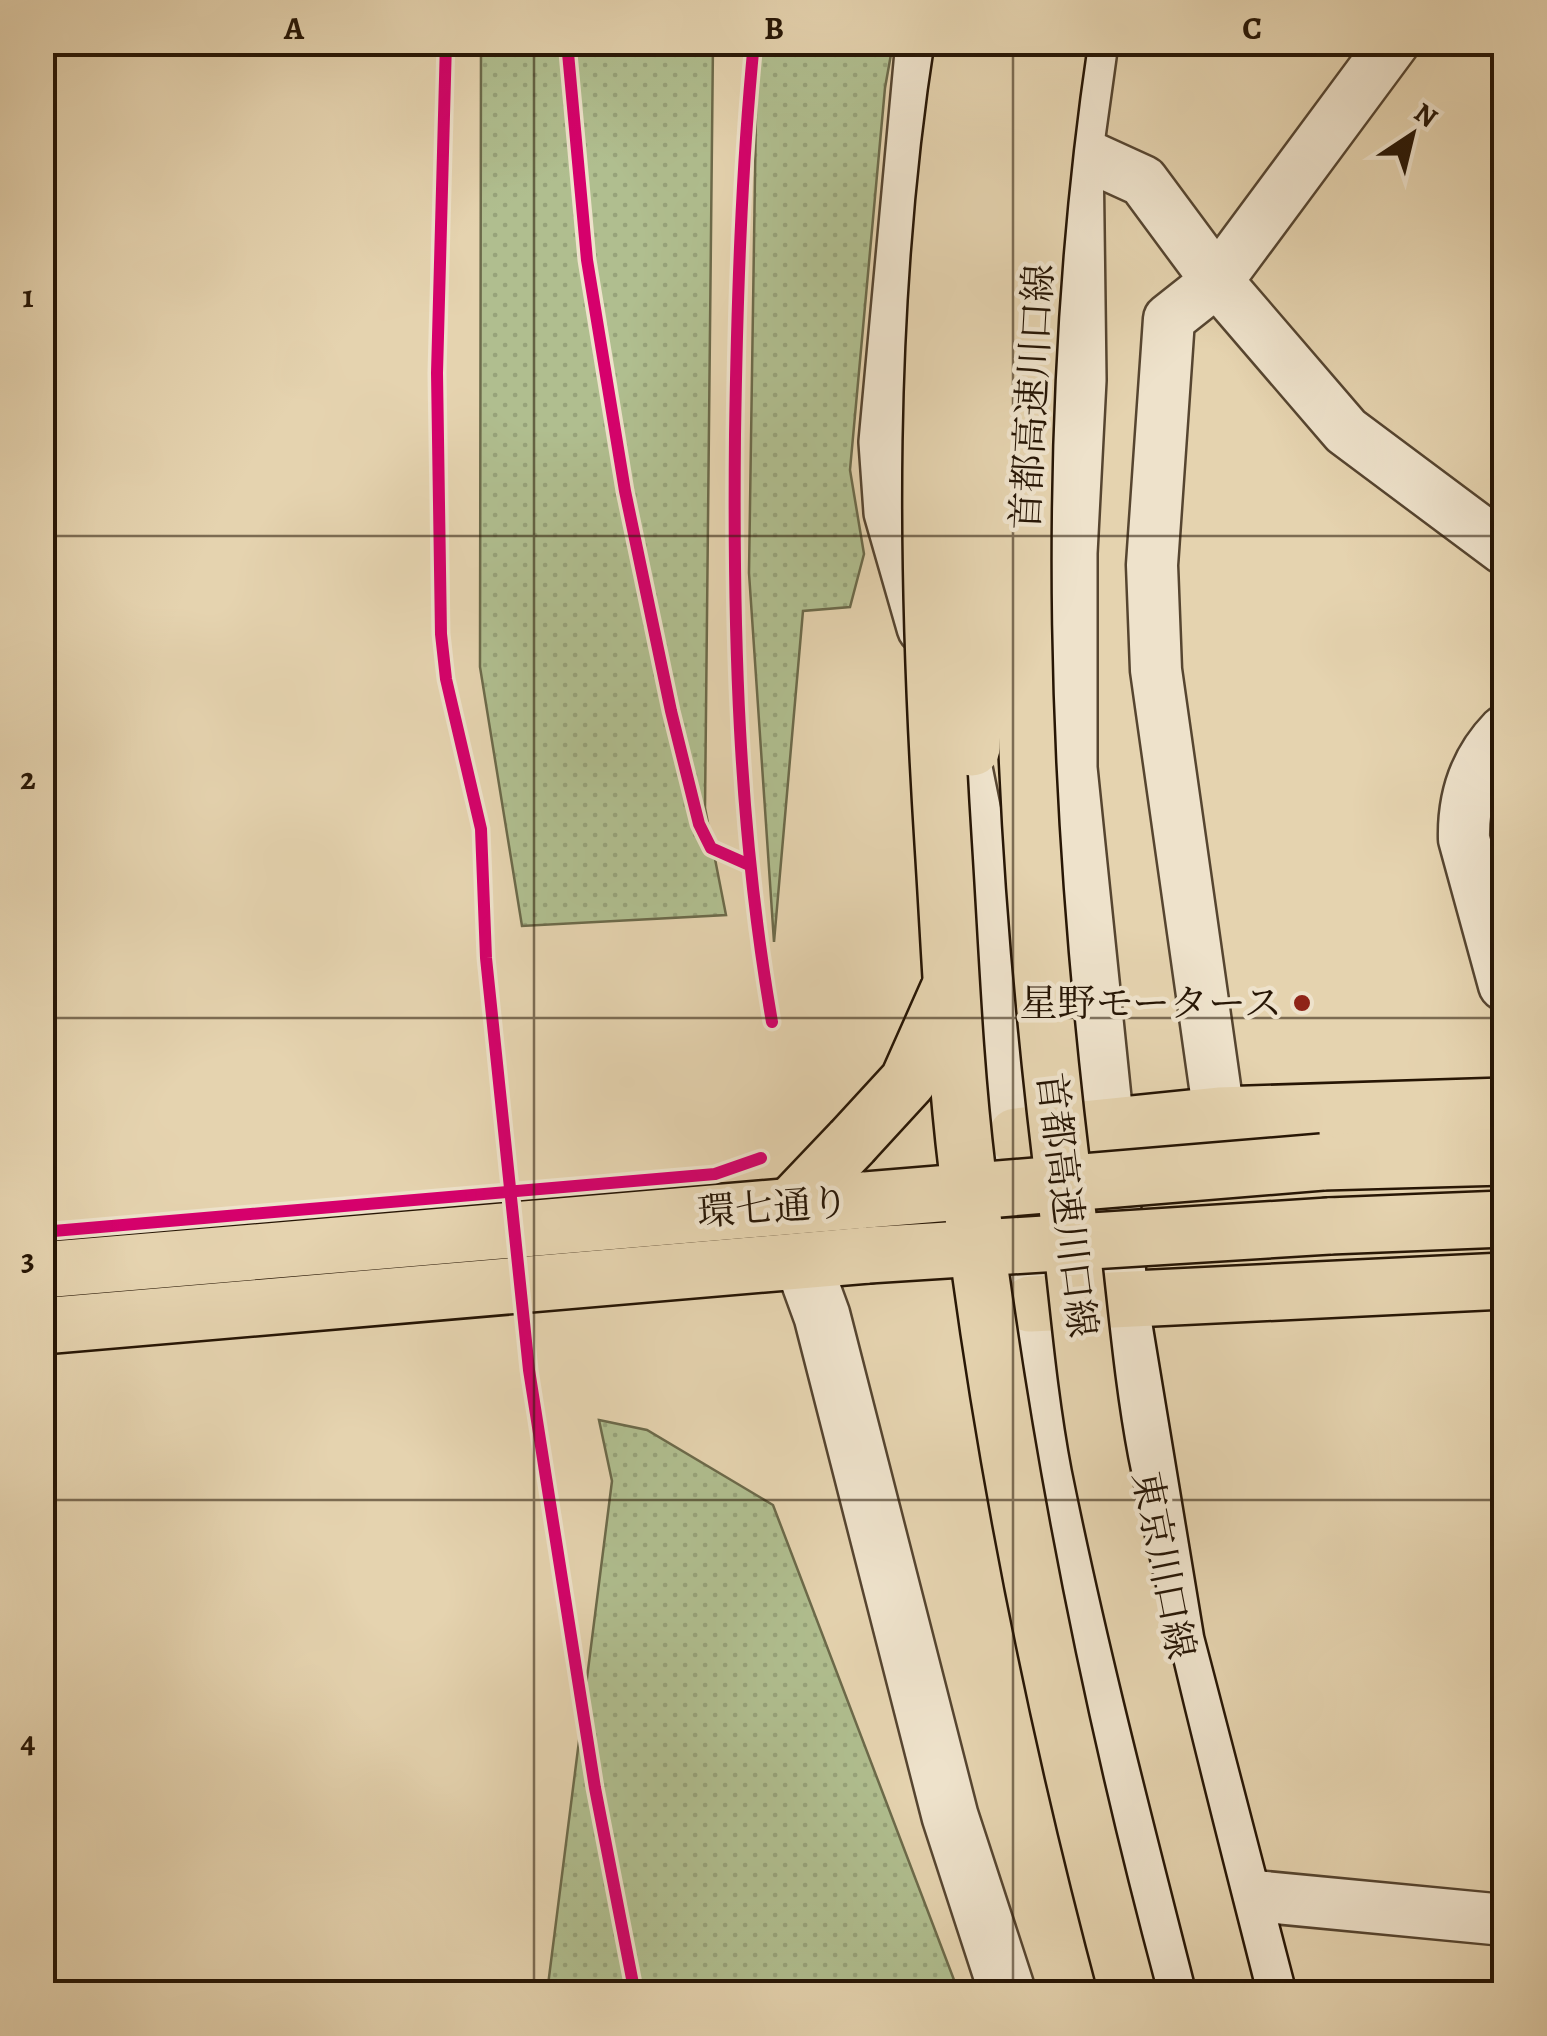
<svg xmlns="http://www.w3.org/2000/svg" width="1547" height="2036" font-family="Alegreya,'Noto Serif JP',serif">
  <defs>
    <pattern id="grass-dots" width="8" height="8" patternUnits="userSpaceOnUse" patternTransform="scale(2.5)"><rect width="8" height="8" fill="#b0be8f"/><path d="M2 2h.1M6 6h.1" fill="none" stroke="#97a37a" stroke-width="1.8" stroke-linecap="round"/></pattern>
  </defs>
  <rect width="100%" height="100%" fill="#e5d3af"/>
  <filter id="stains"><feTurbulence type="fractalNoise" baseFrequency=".002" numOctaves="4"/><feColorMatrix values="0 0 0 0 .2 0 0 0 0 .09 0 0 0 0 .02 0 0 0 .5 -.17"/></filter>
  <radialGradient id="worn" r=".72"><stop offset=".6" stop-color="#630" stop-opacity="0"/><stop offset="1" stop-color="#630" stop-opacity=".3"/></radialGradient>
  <g fill="url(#grass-dots)" stroke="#6c6a4a" stroke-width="2.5">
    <path d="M 481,43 L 713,43 L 705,808 L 726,915 L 522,926 L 480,667 Z"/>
    <path d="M 757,43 L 893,43 L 885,88 L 850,470 L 864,554 L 850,607 L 803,611 L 774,942 L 749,573 Z"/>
    <path d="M 599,1420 L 647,1430 L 773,1505 L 959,1993 L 547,1993 L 612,1481 Z"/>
  </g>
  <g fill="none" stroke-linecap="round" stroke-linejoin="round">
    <defs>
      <g id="minor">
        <path d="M 1075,150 L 1143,181 L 1217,281 L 1346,431 L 1504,549"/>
        <path d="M 1504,731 C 1475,761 1463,798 1464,839 L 1504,985"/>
        <path d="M 1219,1115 L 1156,670 L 1152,565 L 1169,319 L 1217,281 L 1394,42"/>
        <path d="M 1244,1895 L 1504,1920"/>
      </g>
      <g id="tertiary">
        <path d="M 924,42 L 887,442 L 892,512 L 925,627"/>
        <path d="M 1090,42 L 1075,150 L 1078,380 L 1069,553 L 1069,768 L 1106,1127"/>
        <path d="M 952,709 L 989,892 L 1016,1136"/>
        <path d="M 802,1261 L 822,1316 L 950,1816 L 1008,1994"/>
      </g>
      <g id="secondary">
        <path d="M 1107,1135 L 1120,1302 L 1176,1641 L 1268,1994"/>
        <path d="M 1016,1139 L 1030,1304 L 1069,1556 L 1178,1994"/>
      </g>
      <g id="primary">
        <path d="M 1016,1136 L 1219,1115 L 1504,1106"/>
        <path d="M 1322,1162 L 1504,1157"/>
        <path d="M 1329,1226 L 1504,1219"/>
        <path d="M 42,1270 L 866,1200"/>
        <path d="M 1030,1304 L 1504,1281"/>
        <path d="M 42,1326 L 868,1255"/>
      </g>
      <path id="motorway" d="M 793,1204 L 852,1142"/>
    </defs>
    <use href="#minor" stroke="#564530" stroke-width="55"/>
    <use href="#tertiary" stroke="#564530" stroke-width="60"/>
    <use href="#secondary" stroke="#271605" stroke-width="60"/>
    <use href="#primary" stroke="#271605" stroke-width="60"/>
    <use href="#motorway" stroke="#271605" stroke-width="60"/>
    <use href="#minor" stroke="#eee2cb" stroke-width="50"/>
    <use href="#tertiary" stroke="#eee2cb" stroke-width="55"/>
    <use href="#secondary" stroke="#eee2cb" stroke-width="55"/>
    <use href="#primary" stroke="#e5d3af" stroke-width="55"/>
    <use href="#motorway" stroke="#e5d3af" stroke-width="55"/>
    <defs>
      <g id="primary-bridge">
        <path d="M 866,1200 L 1322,1162"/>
        <path d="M 868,1255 L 1329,1226"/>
      </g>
      <g id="motorway-bridge">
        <path d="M 964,42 C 922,306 926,577 943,843 C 950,951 954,1061 967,1168 C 1000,1447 1055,1722 1128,1994"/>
        <path d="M 1059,42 C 1002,426 1018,825 1067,1208 C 1078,1293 1084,1380 1100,1464 C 1136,1642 1182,1817 1227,1994"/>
        <path d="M 972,748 C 970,511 976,276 1012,42"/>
        <path d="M 852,1142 L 908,1081 L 948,991"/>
      </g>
    </defs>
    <use href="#primary-bridge" stroke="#271605" stroke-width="60" stroke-linecap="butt"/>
    <use href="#motorway-bridge" stroke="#271605" stroke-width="60" stroke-linecap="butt"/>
    <use href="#primary-bridge" stroke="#e5d3af" stroke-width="55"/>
    <use href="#motorway-bridge" stroke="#e5d3af" stroke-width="55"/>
    <defs>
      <g id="cycleway">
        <path d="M 446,42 L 437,373 L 441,634 L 446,679 L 481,829 L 486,958 L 529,1370 L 595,1788 L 635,1994"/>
        <path d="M 567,42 L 587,260 L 625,491 L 671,711 L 699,824 L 711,848 L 747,864"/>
        <path d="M 754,42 C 741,173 737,304 735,435 C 733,633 738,827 772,1022"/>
        <path d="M 42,1232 L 715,1174 L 761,1158"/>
      </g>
    </defs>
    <use href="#cycleway" stroke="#eee2cb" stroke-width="19"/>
    <use href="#cycleway" stroke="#d6006c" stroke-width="12"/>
  </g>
  <path fill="none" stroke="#271605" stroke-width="2.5" stroke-opacity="0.55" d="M 534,42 L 534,1994M 1013,42 L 1013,1994M 42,536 L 1504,536M 42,1018 L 1504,1018M 42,1500 L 1504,1500"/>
  <circle fill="#8f2418" stroke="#eee2cb" stroke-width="4" cx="1302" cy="1003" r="10"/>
  <g text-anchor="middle" stroke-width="9" stroke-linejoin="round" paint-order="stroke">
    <g font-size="38" fill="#271605" stroke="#eee2cb">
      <text transform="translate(1032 397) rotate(-87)" y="13">首都高速川口線</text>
      <text transform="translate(1067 1205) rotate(83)" y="13">首都高速川口線</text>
      <text transform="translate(773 1207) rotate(-4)" y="13">環七通り</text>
      <text transform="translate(1164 1565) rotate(79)" y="13">東京川口線</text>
    </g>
    <g font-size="38" fill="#271605" stroke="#eee2cb" text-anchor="end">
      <text x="1282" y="1016">星野モータース</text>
    </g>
  </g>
  <rect width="1547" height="2036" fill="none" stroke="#e5d3af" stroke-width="110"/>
  <g transform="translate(1412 135) rotate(35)" stroke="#eee2cb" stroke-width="8" paint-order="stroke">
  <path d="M0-8L18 38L0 25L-18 38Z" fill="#271605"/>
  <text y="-15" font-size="28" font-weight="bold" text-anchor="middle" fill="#271605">N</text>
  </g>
  <rect x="55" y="55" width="1437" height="1926" fill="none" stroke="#271605" stroke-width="4"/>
  <g font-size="32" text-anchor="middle" font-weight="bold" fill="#271605">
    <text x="294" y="39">A</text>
    <text x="774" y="39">B</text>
    <text x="1252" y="39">C</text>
    <text x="28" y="307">1</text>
    <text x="28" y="789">2</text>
    <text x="28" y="1270">3</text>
    <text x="28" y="1752">4</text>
  </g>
  <rect width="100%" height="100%" filter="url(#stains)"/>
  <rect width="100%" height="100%" fill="url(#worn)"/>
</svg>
